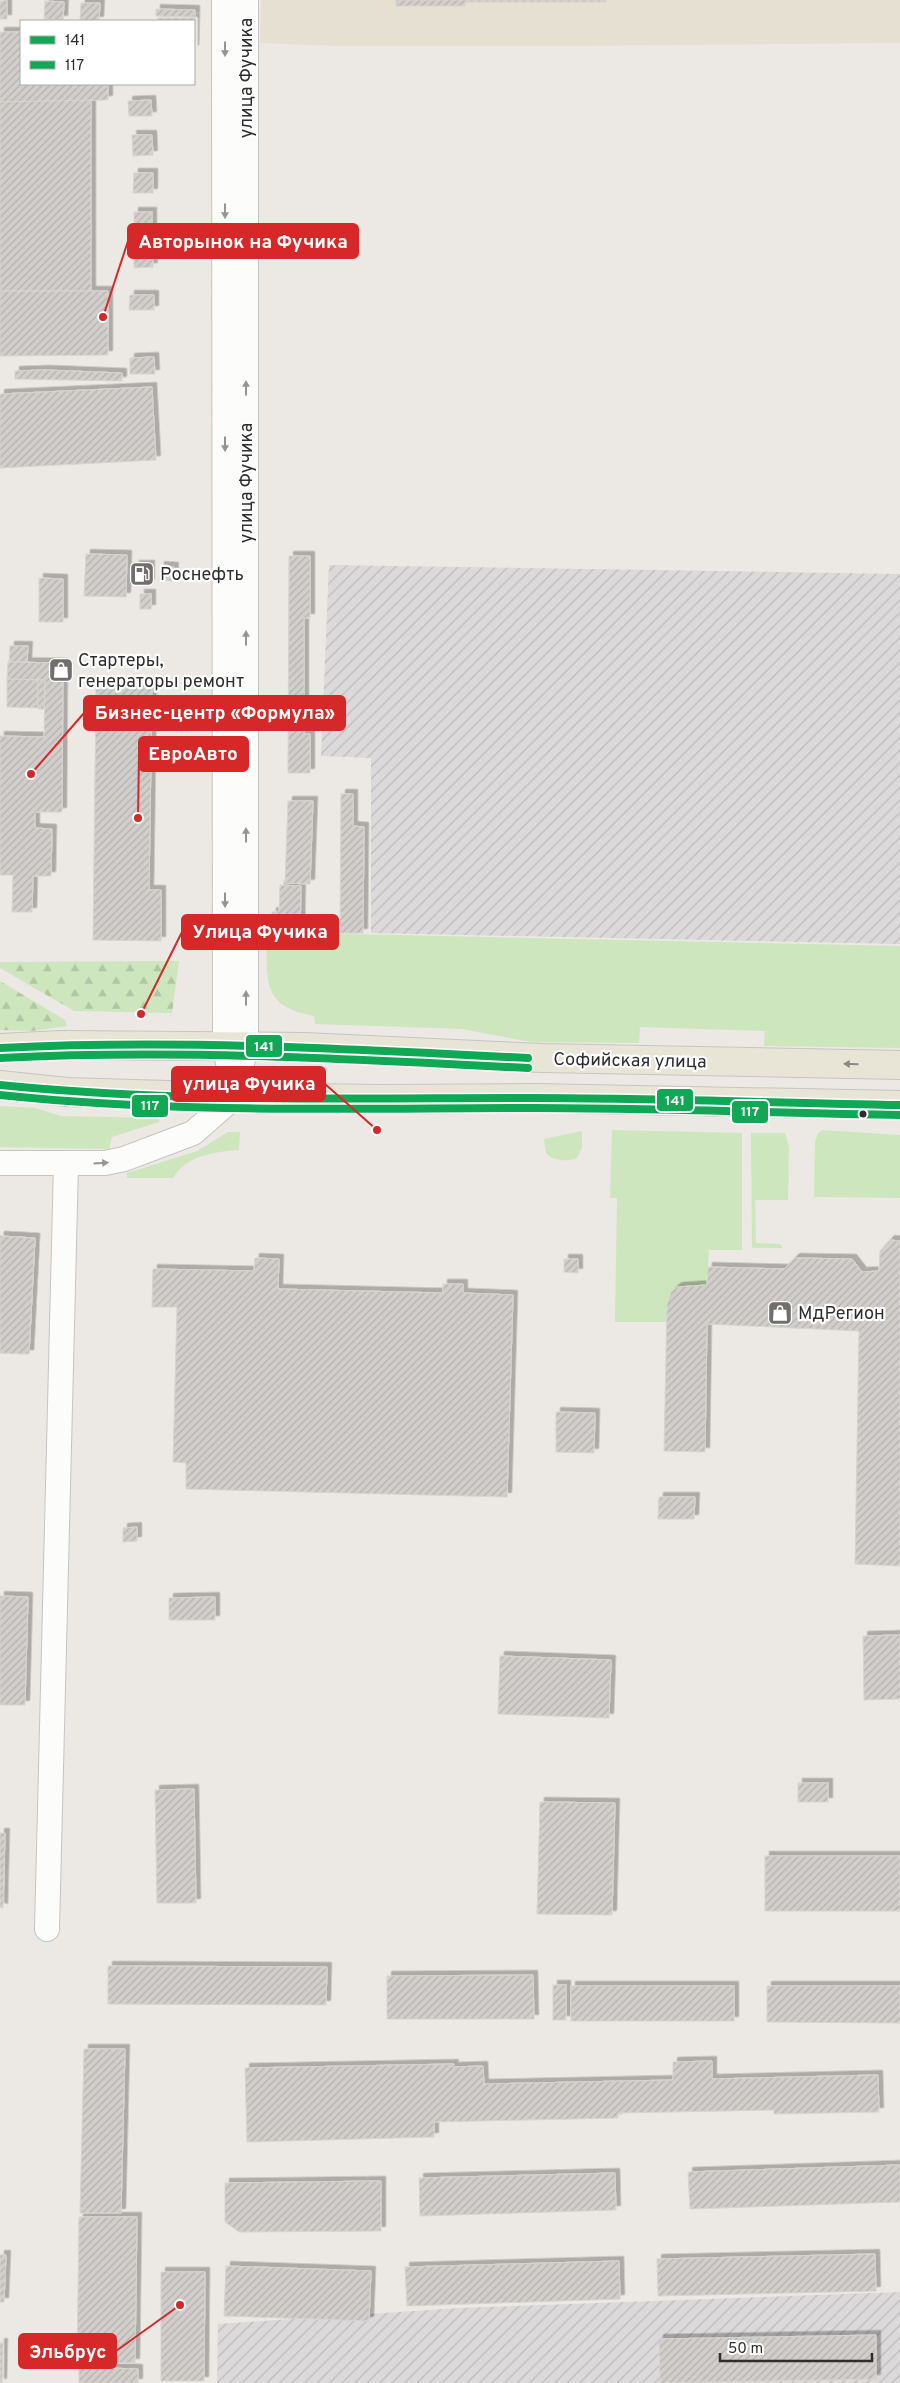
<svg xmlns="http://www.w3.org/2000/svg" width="900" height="2383" font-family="Overpass,sans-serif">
  <defs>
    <pattern id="industrial-furrows" width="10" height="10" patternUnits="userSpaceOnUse" patternTransform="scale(1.25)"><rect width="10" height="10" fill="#dcd9db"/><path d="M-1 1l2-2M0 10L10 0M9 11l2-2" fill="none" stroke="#bdbbbc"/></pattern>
    <pattern id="forest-firs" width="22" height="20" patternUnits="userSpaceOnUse" patternTransform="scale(1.25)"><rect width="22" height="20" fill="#cee6be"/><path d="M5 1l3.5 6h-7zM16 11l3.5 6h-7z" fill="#b1c6a4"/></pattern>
    <pattern id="building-hatch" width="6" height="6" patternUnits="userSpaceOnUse" patternTransform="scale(1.25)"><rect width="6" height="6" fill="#d1cecb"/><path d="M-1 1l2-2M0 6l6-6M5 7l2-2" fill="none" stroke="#b4b1af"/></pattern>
    <filter id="shadow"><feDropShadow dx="4.5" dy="-4.5" stdDeviation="0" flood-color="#0004"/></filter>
  </defs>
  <rect width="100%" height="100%" fill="#ece8e4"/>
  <g fill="url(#industrial-furrows)">
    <path d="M 329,565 L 900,574 L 900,944 L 371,933 L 371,758 L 321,756 Z"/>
    <path d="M 900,2292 L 900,2383 L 217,2383 L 218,2324 L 460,2308 Z"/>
  </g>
  <path fill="#e6e0d3" d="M 261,0 L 900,0 L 900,43 L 578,46 L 336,46 L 260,43 Z"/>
  <g fill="#cee6be">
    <path d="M 301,933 L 900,946 L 900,1048 L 764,1046 L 765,1031 L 640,1027 L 639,1043 L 531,1042 L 462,1029 L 315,1024 L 314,1016 C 262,1006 268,984 266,938 L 301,939 Z"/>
    <path d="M 0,1106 L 35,1108 L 61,1116 L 159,1118 L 159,1122 L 112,1137 L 109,1149 L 0,1147 Z"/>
    <path d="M 612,1130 L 742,1133 L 742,1250 L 709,1250 L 707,1285 C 673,1285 667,1287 666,1322 L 615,1322 L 617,1198 L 610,1198 Z"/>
    <path d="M 822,1130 L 900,1135 L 900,1198 L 814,1197 L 815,1142 L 818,1133 Z"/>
    <path d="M 582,1131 L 582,1148 L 577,1158 C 567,1162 553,1161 546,1153 L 544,1139 Z"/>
    <path d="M 228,1132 L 240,1132 L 239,1150 C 214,1152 187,1155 173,1178 L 127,1178 L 127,1173 L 197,1151 Z"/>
    <path d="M 751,1133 L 785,1133 L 789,1147 L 788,1200 L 755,1200 L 756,1243 L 780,1244 L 783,1248 L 752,1248 Z"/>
  </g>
  <g fill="url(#forest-firs)">
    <path d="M 179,961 L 172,1013 L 74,1011 L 0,968 L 0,962 Z"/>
    <path d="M 0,981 L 65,1020 L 67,1026 L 32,1031 L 0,1030 Z"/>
  </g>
  <g fill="url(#building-hatch)" stroke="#d7d4d0" filter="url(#shadow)">
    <path d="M 396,0 L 606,0 L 606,2 L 465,2 L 465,6 L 396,6 Z"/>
    <rect x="0" y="1" width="7" height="18"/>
    <path d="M 45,1 L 64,2 L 63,20 L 44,19 Z"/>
    <path d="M 81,3 L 100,3 L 99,21 L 80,21 Z"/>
    <path d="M 156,9 L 195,10 L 195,17 L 156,16 Z"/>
    <path d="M 158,18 L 195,18 L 194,50 L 194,21 L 158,21 Z"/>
    <path d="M 0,32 L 21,32 L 21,84 L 108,84 L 108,100 L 0,102 Z"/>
    <path d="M 91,100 L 91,291 L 0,291 L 0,102 Z"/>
    <path d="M 151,100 L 152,116 L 129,116 L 128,101 Z"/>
    <path d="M 132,135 L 152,135 L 153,155 L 133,156 Z"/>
    <path d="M 134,173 L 153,173 L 153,193 L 133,193 Z"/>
    <rect x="134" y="212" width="18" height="20"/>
    <path d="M 134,248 L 152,248 L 153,267 L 134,268 Z"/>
    <path d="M 0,291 L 108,291 L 108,355 L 0,356 Z"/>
    <path d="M 130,295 L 154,295 L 154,310 L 129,310 Z"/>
    <path d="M 154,357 L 155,374 L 130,374 L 130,358 Z"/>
    <path d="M 45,370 L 122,373 L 122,381 L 15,379 L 15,371 Z"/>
    <path d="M 152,387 L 156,460 L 0,468 L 0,394 Z"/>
    <path d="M 86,554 L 127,555 L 126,597 L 84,596 Z"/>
    <path d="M 289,556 L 310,556 L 310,618 L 304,618 L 304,734 L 310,734 L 310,773 L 288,773 Z"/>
    <rect x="135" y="565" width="15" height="18"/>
    <path d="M 160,566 L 174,567 L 173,581 L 159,580 Z"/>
    <path d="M 39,578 L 63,579 L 63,622 L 39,622 Z"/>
    <rect x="140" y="594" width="11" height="15"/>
    <path d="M 10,646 L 28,646 L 27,662 L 9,662 Z"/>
    <path d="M 8,662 L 63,663 L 62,812 L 35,812 L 35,828 L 52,829 L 51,876 L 33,876 L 32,912 L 12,912 L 13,875 L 0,875 L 0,736 L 44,737 L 45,680 L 7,679 Z"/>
    <path d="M 7,679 L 38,680 L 38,708 L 7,707 Z"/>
    <path d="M 38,680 L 45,680 L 44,709 L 38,709 Z"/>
    <path d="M 96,687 L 152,688 L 149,890 L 161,890 L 161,941 L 93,940 Z"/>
    <path d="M 341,794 L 353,794 L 353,826 L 364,827 L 363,933 L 340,933 Z"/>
    <path d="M 288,801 L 313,801 L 310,884 L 285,883 Z"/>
    <path d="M 280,885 L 301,886 L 300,938 L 272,938 L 272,912 L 279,912 Z"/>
    <path d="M 0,1236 L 35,1238 L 29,1354 L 0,1353 Z"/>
    <path d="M 0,1236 L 35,1238 L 29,1354 L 0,1353 Z"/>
    <path d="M 890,1240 L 900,1241 L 900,1566 L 855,1564 L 859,1331 L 707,1324 L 705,1452 L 664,1451 L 667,1305 L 671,1292 L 677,1287 L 707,1285 L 708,1267 L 784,1269 L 795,1258 L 852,1259 L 862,1272 L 879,1271 L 880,1251 Z"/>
    <path d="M 255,1258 L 279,1259 L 278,1289 L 443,1293 L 443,1284 L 463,1284 L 463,1293 L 513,1295 L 507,1497 L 186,1489 L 186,1463 L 173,1462 L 177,1307 L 152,1307 L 153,1269 L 254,1271 Z"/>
    <path d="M 564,1259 L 578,1259 L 578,1273 L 564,1272 Z"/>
    <path d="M 556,1412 L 595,1413 L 594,1453 L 556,1452 Z"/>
    <path d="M 659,1497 L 695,1497 L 694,1519 L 658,1519 Z"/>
    <path d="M 137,1527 L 137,1541 L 123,1542 L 123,1528 Z"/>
    <path d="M 0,1596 L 28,1597 L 25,1705 L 0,1705 Z"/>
    <path d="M 215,1597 L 215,1620 L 169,1620 L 169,1598 Z"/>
    <path d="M 900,1635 L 900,1699 L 864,1700 L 863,1636 Z"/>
    <path d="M 500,1656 L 611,1660 L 609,1718 L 498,1714 Z"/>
    <rect x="798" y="1783" width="30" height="19"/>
    <path d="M 194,1789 L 196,1903 L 157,1903 L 155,1790 Z"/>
    <path d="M 540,1802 L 615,1803 L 612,1915 L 537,1914 Z"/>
    <path d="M 0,1833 L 5,1833 L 3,1908 L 0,1907 Z"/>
    <rect x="765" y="1856" width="135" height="55"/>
    <path d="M 108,1966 L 327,1967 L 326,2005 L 108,2004 Z"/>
    <path d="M 533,1975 L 534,2019 L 387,2019 L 387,1976 Z"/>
    <rect x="553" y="1985" width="13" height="35"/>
    <rect x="571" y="1986" width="163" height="35"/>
    <path d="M 767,1986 L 900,1986 L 900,2023 L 767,2022 Z"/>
    <path d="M 84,2049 L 125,2049 L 121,2213 L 80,2213 Z"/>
    <path d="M 712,2061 L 712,2079 L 878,2075 L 879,2112 L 774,2114 L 774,2110 L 618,2113 L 618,2118 L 434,2122 L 434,2137 L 247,2142 L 245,2068 L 454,2064 L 453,2067 L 483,2066 L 484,2084 L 673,2080 L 673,2062 Z"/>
    <path d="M 900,2165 L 900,2202 L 690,2209 L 688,2172 Z"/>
    <path d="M 615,2173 L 616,2210 L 420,2216 L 419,2178 Z"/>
    <path d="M 381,2181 L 381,2231 L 239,2232 L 225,2222 L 225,2183 Z"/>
    <path d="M 79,2217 L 137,2217 L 135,2363 L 77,2362 Z"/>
    <path d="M 875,2254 L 876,2291 L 658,2296 L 657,2259 Z"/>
    <path d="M 0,2255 L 6,2255 L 4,2302 L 0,2302 Z"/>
    <path d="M 619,2261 L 620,2299 L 407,2306 L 405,2267 Z"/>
    <path d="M 226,2266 L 371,2271 L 369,2321 L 224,2316 Z"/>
    <path d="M 161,2272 L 205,2272 L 204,2381 L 161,2381 Z"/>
    <path d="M 876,2335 L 876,2379 L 660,2383 L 659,2339 Z"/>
    <path d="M 0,2343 L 3,2343 L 2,2383 L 0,2383 Z"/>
    <path d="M 79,2367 L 138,2369 L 138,2383 L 79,2383 Z"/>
  </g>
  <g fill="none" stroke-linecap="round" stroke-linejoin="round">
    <defs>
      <g id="minor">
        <path d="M 224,0 L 225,1047 L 228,1063"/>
        <path d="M 234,1097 L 246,1047 L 246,0"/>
        <path d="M 0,1163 L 105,1163 L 124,1159 L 193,1133 L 234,1097"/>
        <path d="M 47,1929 L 66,1164"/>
      </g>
      <g id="major">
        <path d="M 0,1048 L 61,1045 L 304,1047 L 542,1058 L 900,1065"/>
        <path d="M 0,1085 L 67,1092 L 234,1097 L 381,1099 L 535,1098 L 900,1105"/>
      </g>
    </defs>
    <use href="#minor" stroke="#c5c4c5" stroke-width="26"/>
    <use href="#major" stroke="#c6c5c4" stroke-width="30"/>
    <use href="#minor" stroke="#fcfcfb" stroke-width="24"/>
    <use href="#major" stroke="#e8e4d6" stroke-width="28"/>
    <defs>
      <g id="bus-1">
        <path d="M 0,1048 C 176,1039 352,1049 528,1058"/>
        <path d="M 0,1085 C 177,1103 356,1098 534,1098 C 656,1098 778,1103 900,1105"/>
      </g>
      <g id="bus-2">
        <path d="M 0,1058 C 176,1049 352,1059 528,1068"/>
        <path d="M 0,1095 C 177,1114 356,1108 533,1108 C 656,1108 778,1113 900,1115"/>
      </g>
    </defs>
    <use href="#bus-1" stroke="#fff" stroke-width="11"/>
    <use href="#bus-2" stroke="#fff" stroke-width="11"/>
    <use href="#bus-1" stroke="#10a855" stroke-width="8"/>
    <use href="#bus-2" stroke="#10a855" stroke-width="8"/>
  </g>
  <defs><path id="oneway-solid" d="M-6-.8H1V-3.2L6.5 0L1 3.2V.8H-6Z" transform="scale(1.25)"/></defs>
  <g fill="#959594">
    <use href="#oneway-solid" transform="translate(225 49) rotate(90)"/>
    <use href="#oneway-solid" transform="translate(225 211) rotate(90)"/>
    <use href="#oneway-solid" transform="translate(246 388) rotate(-90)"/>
    <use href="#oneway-solid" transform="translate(225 444) rotate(90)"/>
    <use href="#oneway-solid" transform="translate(246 638) rotate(-90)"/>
    <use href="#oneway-solid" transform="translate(246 835) rotate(-90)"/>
    <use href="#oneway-solid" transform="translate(225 900) rotate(90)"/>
    <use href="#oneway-solid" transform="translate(246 998) rotate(-90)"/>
    <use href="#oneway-solid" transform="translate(101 1163) rotate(-4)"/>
  </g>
  <use fill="#8b8982" href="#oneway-solid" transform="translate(851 1064) rotate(-179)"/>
  <defs>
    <symbol id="fuel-square" viewBox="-11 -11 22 22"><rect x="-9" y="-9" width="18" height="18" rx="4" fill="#706f6e" stroke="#fff"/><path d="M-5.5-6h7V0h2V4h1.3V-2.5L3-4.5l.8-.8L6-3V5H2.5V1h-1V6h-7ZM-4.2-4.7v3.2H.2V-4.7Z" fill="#fff"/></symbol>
    <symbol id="shop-square" viewBox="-11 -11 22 22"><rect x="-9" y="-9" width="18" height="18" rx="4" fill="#706f6e" stroke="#fff"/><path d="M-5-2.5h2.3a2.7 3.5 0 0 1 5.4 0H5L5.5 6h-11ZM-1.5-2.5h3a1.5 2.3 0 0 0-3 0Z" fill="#fff"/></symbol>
  </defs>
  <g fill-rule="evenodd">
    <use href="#fuel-square" x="128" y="560" width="28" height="28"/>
    <use href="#shop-square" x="47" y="656" width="28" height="28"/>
    <use href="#shop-square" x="766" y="1299" width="28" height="28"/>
  </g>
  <circle fill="#2e2e2e" stroke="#fff" stroke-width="2" cx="863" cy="1114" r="4.5"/>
  <g text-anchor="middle" stroke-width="4.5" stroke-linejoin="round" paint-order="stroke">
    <g font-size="18" fill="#2e2e2e" stroke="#fff">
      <text transform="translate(246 78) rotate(-90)" y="6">улица Фучика</text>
      <text transform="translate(246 483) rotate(-90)" y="6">улица Фучика</text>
      <text transform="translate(630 1060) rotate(1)" y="6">Софийская улица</text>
    </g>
    <g font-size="18" fill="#2e2e2e" stroke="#fff" text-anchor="start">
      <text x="160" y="580">Роснефть</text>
      <text x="78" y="666">Стартеры,<tspan x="78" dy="21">генераторы ремонт</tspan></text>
      <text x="798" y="1319">МдРегион</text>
    </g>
  </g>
  <path fill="none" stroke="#d62828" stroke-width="2" d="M103 317L128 241M31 774L84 713M138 818L139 754M141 1014L182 932M377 1130L325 1084M180 2305L116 2351"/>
  <g fill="#d62828" stroke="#fff" stroke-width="2">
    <circle cx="103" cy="317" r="5"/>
    <circle cx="31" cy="774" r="5"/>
    <circle cx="138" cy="818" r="5"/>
    <circle cx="141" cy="1014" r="5"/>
    <circle cx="377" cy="1130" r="5"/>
    <circle cx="180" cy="2305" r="5"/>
  </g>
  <g fill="#d62828" stroke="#d62828" stroke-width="2">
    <rect x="128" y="224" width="230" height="34" rx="5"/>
    <rect x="84" y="696" width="261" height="34" rx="5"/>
    <rect x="139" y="737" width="109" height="34" rx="5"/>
    <rect x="182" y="915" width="156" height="34" rx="5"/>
    <rect x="172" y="1067" width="153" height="34" rx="5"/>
    <rect x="19" y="2334" width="97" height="34" rx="5"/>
  </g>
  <g font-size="19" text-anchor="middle" font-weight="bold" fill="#fff">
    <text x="243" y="248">Авторынок на Фучика</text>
    <text x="215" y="719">Бизнес-центр «Формула»</text>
    <text x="193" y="760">ЕвроАвто</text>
    <text x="260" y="938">Улица Фучика</text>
    <text x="249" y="1090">улица Фучика</text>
    <text x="68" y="2358">Эльбрус</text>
  </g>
  <g stroke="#fff" stroke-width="2">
    <rect x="245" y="1034" width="38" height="24" rx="5" fill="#10a855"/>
    <rect x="656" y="1088" width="38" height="24" rx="5" fill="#10a855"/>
    <rect x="131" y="1094" width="38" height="24" rx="5" fill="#10a855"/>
    <rect x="731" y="1100" width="38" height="24" rx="5" fill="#10a855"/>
  </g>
  <g font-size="14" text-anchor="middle" font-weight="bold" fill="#fff">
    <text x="264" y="1051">141</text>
    <text x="675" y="1105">141</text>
    <text x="150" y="1110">117</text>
    <text x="750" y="1116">117</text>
  </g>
  <rect x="20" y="20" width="175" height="65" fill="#ffffff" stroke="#ababab"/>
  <rect x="30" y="36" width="25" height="8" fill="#10a855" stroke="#ababab"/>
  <text x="65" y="45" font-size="15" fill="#2e2e2e">141</text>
  <rect x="30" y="61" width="25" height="8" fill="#10a855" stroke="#ababab"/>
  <text x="65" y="70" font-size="15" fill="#2e2e2e">117</text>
  <path d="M720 2353v8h152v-8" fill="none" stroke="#2e2e2e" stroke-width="2.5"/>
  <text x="728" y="2353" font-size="15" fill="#2e2e2e" stroke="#ffffff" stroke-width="4" paint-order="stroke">50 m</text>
</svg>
